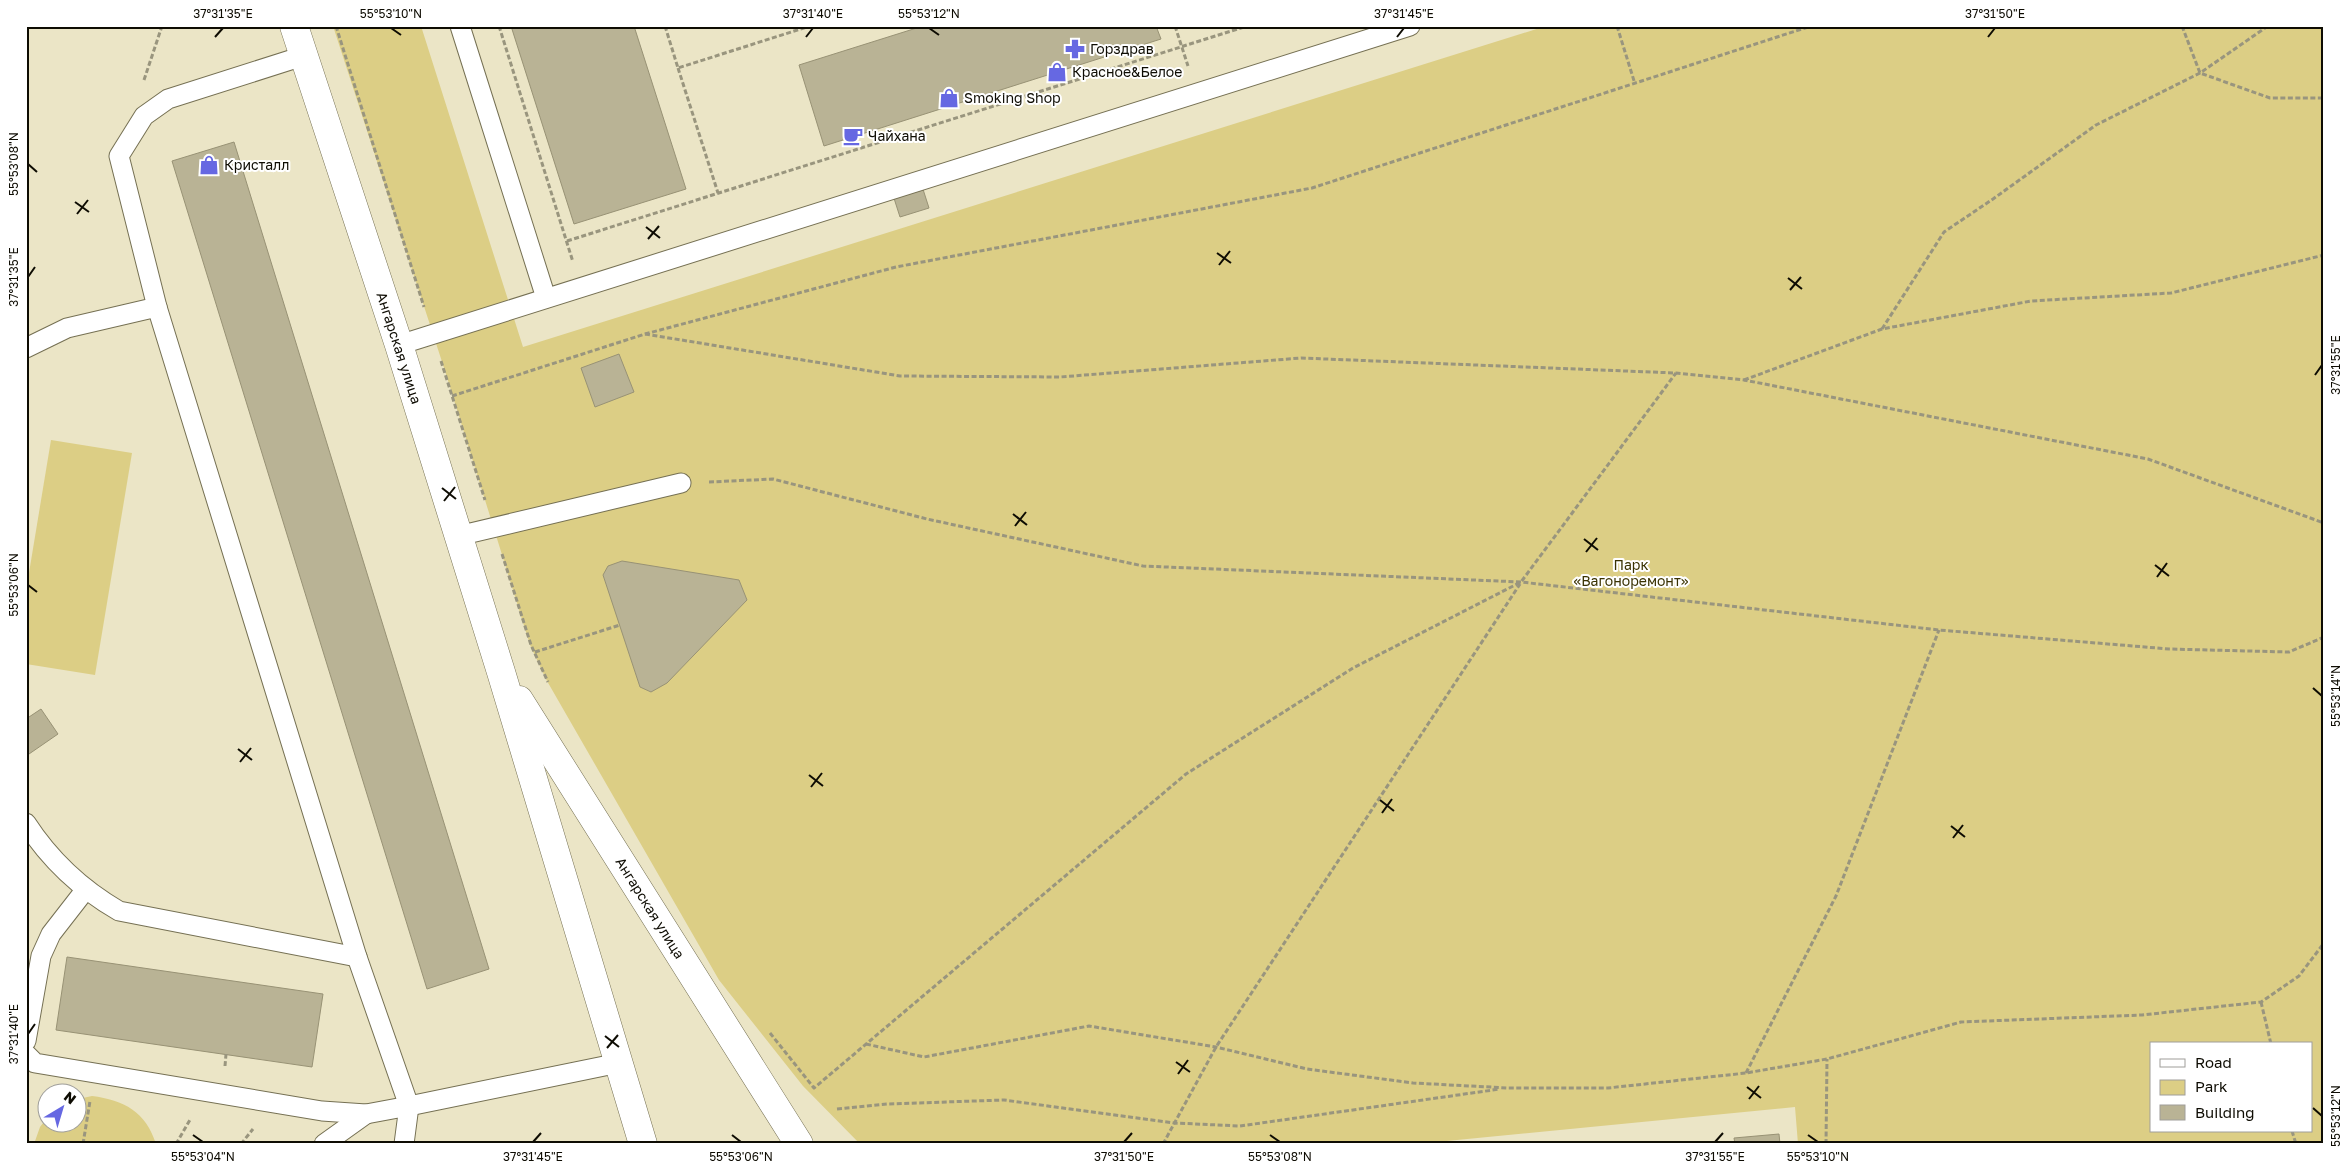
<svg xmlns="http://www.w3.org/2000/svg" width="2350" height="1170" font-family="'Golos Text',sans-serif">
  <rect width="100%" height="100%" fill="#ebe5c6"/>
  <g fill="#dcce85" fill-rule="evenodd">
    <path d="M 333,26 L 421,26 L 523,347 L 1546,26 L 2324,26 L 2324,1144 L 1798,1144 L 1795,1107 L 1416,1144 L 860,1144 L 803,1086 L 719,980 L 547,681 L 530,645 L 445,371 ZM 2151,1044 L 2311,1044 L 2311,1131 L 2151,1131 Z"/>
    <path d="M 51,440 L 132,453 L 95,675 L 26,664 L 26,591 Z"/>
    <path d="M 92,1096 C 124,1100 146,1112 156,1144 L 34,1144 L 40,1127 L 47,1118 L 48,1122 L 78,1122 L 78,1099 Z"/>
  </g>
  <g fill="#b9b395" stroke="#989275">
    <path d="M 511,26 L 634,26 L 686,189 L 574,224 Z"/>
    <path d="M 923,26 L 1156,26 L 1161,39 L 824,146 L 799,65 Z"/>
    <path d="M 234,142 L 489,969 L 427,989 L 172,161 Z"/>
    <path d="M 921,183 L 929,208 L 900,217 L 892,192 Z"/>
    <path d="M 619,354 L 634,392 L 595,407 L 581,368 Z"/>
    <path d="M 622,561 L 739,580 L 747,600 L 667,683 L 651,692 L 640,687 L 603,575 L 608,566 Z"/>
    <path d="M 41,709 L 58,734 L 29,754 L 26,751 L 26,719 Z"/>
    <path d="M 67,957 L 323,994 L 312,1067 L 56,1030 Z"/>
    <path d="M 1779,1134 L 1780,1144 L 1735,1144 L 1734,1138 Z"/>
  </g>
  <g fill="none" stroke-linecap="round" stroke-linejoin="round">
    <defs>
      <g id="service">
        <path d="M 460,26 L 546,298"/>
        <path d="M 157,307 L 357,957 L 409,1106 L 619,1063"/>
        <path d="M 399,345 L 1410,26"/>
        <path d="M 26,348 L 67,328 L 157,307 L 119,156 L 144,116 L 168,99 L 303,56"/>
        <path d="M 458,536 L 681,483"/>
        <path d="M 26,823 C 50,860 81,889 119,911 L 357,957"/>
        <path d="M 26,1041 L 41,956 L 51,934 L 86,889"/>
        <path d="M 26,1054 L 35,1063 L 322,1111 L 366,1114 L 409,1106 L 404,1144"/>
        <path d="M 324,1144 L 366,1114"/>
      </g>
      <g id="tertiary">
        <path d="M 294,26 L 399,345 L 501,672 L 643,1144"/>
        <path d="M 519,700 L 799,1144"/>
      </g>
    </defs>
    <use href="#service" stroke="#757053" stroke-width="21"/>
    <use href="#tertiary" stroke="#757053" stroke-width="29"/>
    <g stroke="#99957e" stroke-width="3" stroke-dasharray="5 2.5" stroke-linecap="butt">
      <path d="M 336,26 L 424,307"/>
      <path d="M 499,26 L 573,262"/>
      <path d="M 665,26 L 678,68 L 810,26"/>
      <path d="M 1175,26 L 1188,66"/>
      <path d="M 1617,26 L 1635,84"/>
      <path d="M 2182,26 L 2200,73 L 2270,98 L 2324,98"/>
      <path d="M 678,68 L 718,193"/>
      <path d="M 144,80 L 162,26"/>
      <path d="M 567,241 L 1247,26"/>
      <path d="M 1882,329 L 1944,232 L 1993,199 L 2096,125 L 2200,73 L 2268,26"/>
      <path d="M 645,334 L 900,376 L 1060,377 L 1301,358 L 1676,373 L 1744,380 L 2148,459 L 2324,523"/>
      <path d="M 441,361 L 485,500"/>
      <path d="M 1744,380 L 1882,329 L 2031,301 L 2171,293 L 2324,255"/>
      <path d="M 452,396 L 645,334 L 896,267 L 1312,188 L 1811,26"/>
      <path d="M 709,482 L 773,479 L 927,519 L 1143,566 L 1521,582 L 1939,630 L 2169,649 L 2289,652 L 2324,637"/>
      <path d="M 502,554 L 531,645 L 548,682"/>
      <path d="M 535,652 L 620,625"/>
      <path d="M 2261,1002 L 2271,1044"/>
      <path d="M 770,1033 L 814,1088 L 1186,774 L 1353,668 L 1521,582 L 1676,373"/>
      <path d="M 866,1044 L 924,1057 L 1089,1026 L 1216,1047 L 1307,1069 L 1413,1083 L 1508,1088 L 1608,1088 L 1746,1073 L 1827,1059 L 1961,1022 L 2142,1015 L 2261,1002 L 2299,976 L 2324,943"/>
      <path d="M 225,1066 L 226,1054"/>
      <path d="M 1746,1073 L 1836,896 L 1939,630"/>
      <path d="M 837,1109 L 887,1104 L 1004,1100 L 1174,1123 L 1240,1126 L 1500,1089"/>
      <path d="M 2292,1131 L 2296,1144"/>
      <path d="M 83,1144 L 90,1101"/>
      <path d="M 176,1144 L 191,1118"/>
      <path d="M 241,1144 L 253,1129"/>
      <path d="M 1163,1144 L 1216,1047 L 1520,584"/>
      <path d="M 1826,1144 L 1827,1059"/>
    </g>
    <use href="#service" stroke="#fff" stroke-width="19"/>
    <use href="#tertiary" stroke="#fff" stroke-width="28"/>
  </g>
  <path fill="none" stroke="#0e0c03" stroke-width="2" d="M 391,28 L 401,35M 929,28 L 939,35M 215,37 L 223,28M 806,37 L 813,28M 1397,37 L 1404,28M 1988,37 L 1995,28M 28,164 L 37,172M 75,202 L 89,212M 77,214 L 88,200M 646,227 L 660,238M 648,239 L 659,226M 1217,253 L 1231,263M 1219,265 L 1230,251M 28,277 L 35,267M 1788,278 L 1802,289M 1790,290 L 1801,277M 2315,375 L 2322,365M 442,488 L 456,499M 444,501 L 455,487M 1013,514 L 1027,525M 1015,526 L 1026,512M 1584,539 L 1598,550M 1586,552 L 1597,538M 2155,565 L 2169,576M 2157,577 L 2167,563M 28,585 L 37,592M 2313,688 L 2322,696M 238,749 L 252,760M 240,762 L 251,748M 809,775 L 823,786M 811,787 L 822,773M 1380,800 L 1394,811M 1382,813 L 1392,799M 1951,826 L 1965,837M 1953,838 L 1963,825M 28,1034 L 35,1024M 605,1036 L 619,1047M 607,1048 L 618,1035M 1176,1062 L 1190,1072M 1178,1074 L 1188,1060M 1747,1087 L 1761,1098M 1749,1099 L 1759,1086M 2313,1108 L 2322,1116M 193,1135 L 203,1142M 732,1135 L 741,1142M 1270,1135 L 1280,1142M 1808,1135 L 1818,1142M 533,1142 L 541,1133M 1124,1142 L 1132,1133M 1715,1142 L 1723,1133"/>
  <defs>
    <symbol id="pharmacy-bare" viewBox="-9 -9 18 18"><path d="M-2-6h4v4h4v4h-4v4h-4v-4h-4v-4h4Z" fill="#6668e2" stroke="#fff" stroke-width="2.5" paint-order="stroke"/></symbol>
    <symbol id="shop-bare" viewBox="-9 -9 18 18"><path d="M-5-2.5h2.3a2.7 3.5 0 0 1 5.4 0H5L5.5 6h-11ZM-1.5-2.5h3a1.5 2.3 0 0 0-3 0Z" fill="#6668e2" stroke="#fff" stroke-width="2.5" paint-order="stroke"/></symbol>
    <symbol id="cafe-bare" viewBox="-9 -9 18 18"><path d="M-5.5-4.5H6V0H3Q3 3.5 0 3.5H-2.5Q-5.5 3.5-5.5 0ZM3-3.2v2h1.7v-2ZM-6 4.5H4V6H-6Z" fill="#6668e2" stroke="#fff" stroke-width="2.5" paint-order="stroke"/></symbol>
  </defs>
  <g fill-rule="evenodd">
    <use href="#pharmacy-bare" x="1061" y="35" width="28" height="28"/>
    <use href="#shop-bare" x="1043" y="58" width="28" height="28"/>
    <use href="#shop-bare" x="935" y="84" width="28" height="28"/>
    <use href="#cafe-bare" x="839" y="122" width="28" height="28"/>
    <use href="#shop-bare" x="195" y="151" width="28" height="28"/>
  </g>
  <g text-anchor="middle" stroke-width="4" stroke-linejoin="round" paint-order="stroke">
    <g font-size="14" fill="#0e0c03" stroke="#fff" text-anchor="start">
      <text x="1090" y="54">Горздрав</text>
      <text x="1072" y="77">Красное&amp;Белое</text>
      <text x="964" y="103">Smoking Shop</text>
      <text x="868" y="141">Чайхана</text>
      <text x="224" y="170">Кристалл</text>
    </g>
    <g font-size="14" fill="#0e0c03" stroke="#fff">
      <text transform="translate(399 348) rotate(72)" y="5">Ангарская улица</text>
      <text transform="translate(650 908) rotate(58)" y="5">Ангарская улица</text>
    </g>
    <g font-size="14" fill="#3a3202" stroke="#fff">
      <text x="1631" y="570">Парк<tspan x="1631" dy="16">«Вагоноремонт»</tspan></text>
    </g>
  </g>
  <rect width="2350" height="1170" fill="none" stroke="#ffffff" stroke-width="55"/>
  <rect x="2150" y="1042" width="162" height="90" fill="#ffffff" stroke="#9f9e9a"/>
  <rect x="2160" y="1059" width="25" height="8" fill="#ffffff" stroke="#9f9e9a"/>
  <text x="2195" y="1068" font-size="15" fill="#0e0c03">Road</text>
  <rect x="2160" y="1080" width="25" height="15" fill="#dcce85" stroke="#9f9e9a"/>
  <text x="2195" y="1092" font-size="15" fill="#0e0c03">Park</text>
  <rect x="2160" y="1105" width="25" height="15" fill="#b9b395" stroke="#9f9e9a"/>
  <text x="2195" y="1118" font-size="15" fill="#0e0c03">Building</text>
  <g transform="translate(62 1108) rotate(38)"><circle r="24" fill="#ffffff" stroke="#9f9e9a"/>
  <path d="M0-4L9 19L0 12L-9 19Z" fill="#6668e2"/>
  <text y="-8" font-size="14" font-weight="bold" text-anchor="middle" fill="#0e0c03">N</text>
  </g>
  <rect x="28" y="28" width="2294" height="1114" fill="none" stroke="#0e0c03" stroke-width="2"/>
  <g font-size="12" text-anchor="middle" fill="#0e0c03">
    <text x="223" y="18">37°31'35"E</text>
    <text x="391" y="18">55°53'10"N</text>
    <text x="813" y="18">37°31'40"E</text>
    <text x="929" y="18">55°53'12"N</text>
    <text x="1404" y="18">37°31'45"E</text>
    <text x="1995" y="18">37°31'50"E</text>
    <text transform="translate(14 164) rotate(-90)" y="4">55°53'08"N</text>
    <text transform="translate(14 277) rotate(-90)" y="4">37°31'35"E</text>
    <text transform="translate(2336 365) rotate(-90)" y="4">37°31'55"E</text>
    <text transform="translate(14 585) rotate(-90)" y="4">55°53'06"N</text>
    <text transform="translate(2336 696) rotate(-90)" y="4">55°53'14"N</text>
    <text transform="translate(14 1034) rotate(-90)" y="4">37°31'40"E</text>
    <text transform="translate(2336 1116) rotate(-90)" y="4">55°53'12"N</text>
    <text x="203" y="1161">55°53'04"N</text>
    <text x="533" y="1161">37°31'45"E</text>
    <text x="741" y="1161">55°53'06"N</text>
    <text x="1124" y="1161">37°31'50"E</text>
    <text x="1280" y="1161">55°53'08"N</text>
    <text x="1715" y="1161">37°31'55"E</text>
    <text x="1818" y="1161">55°53'10"N</text>
  </g>
</svg>
